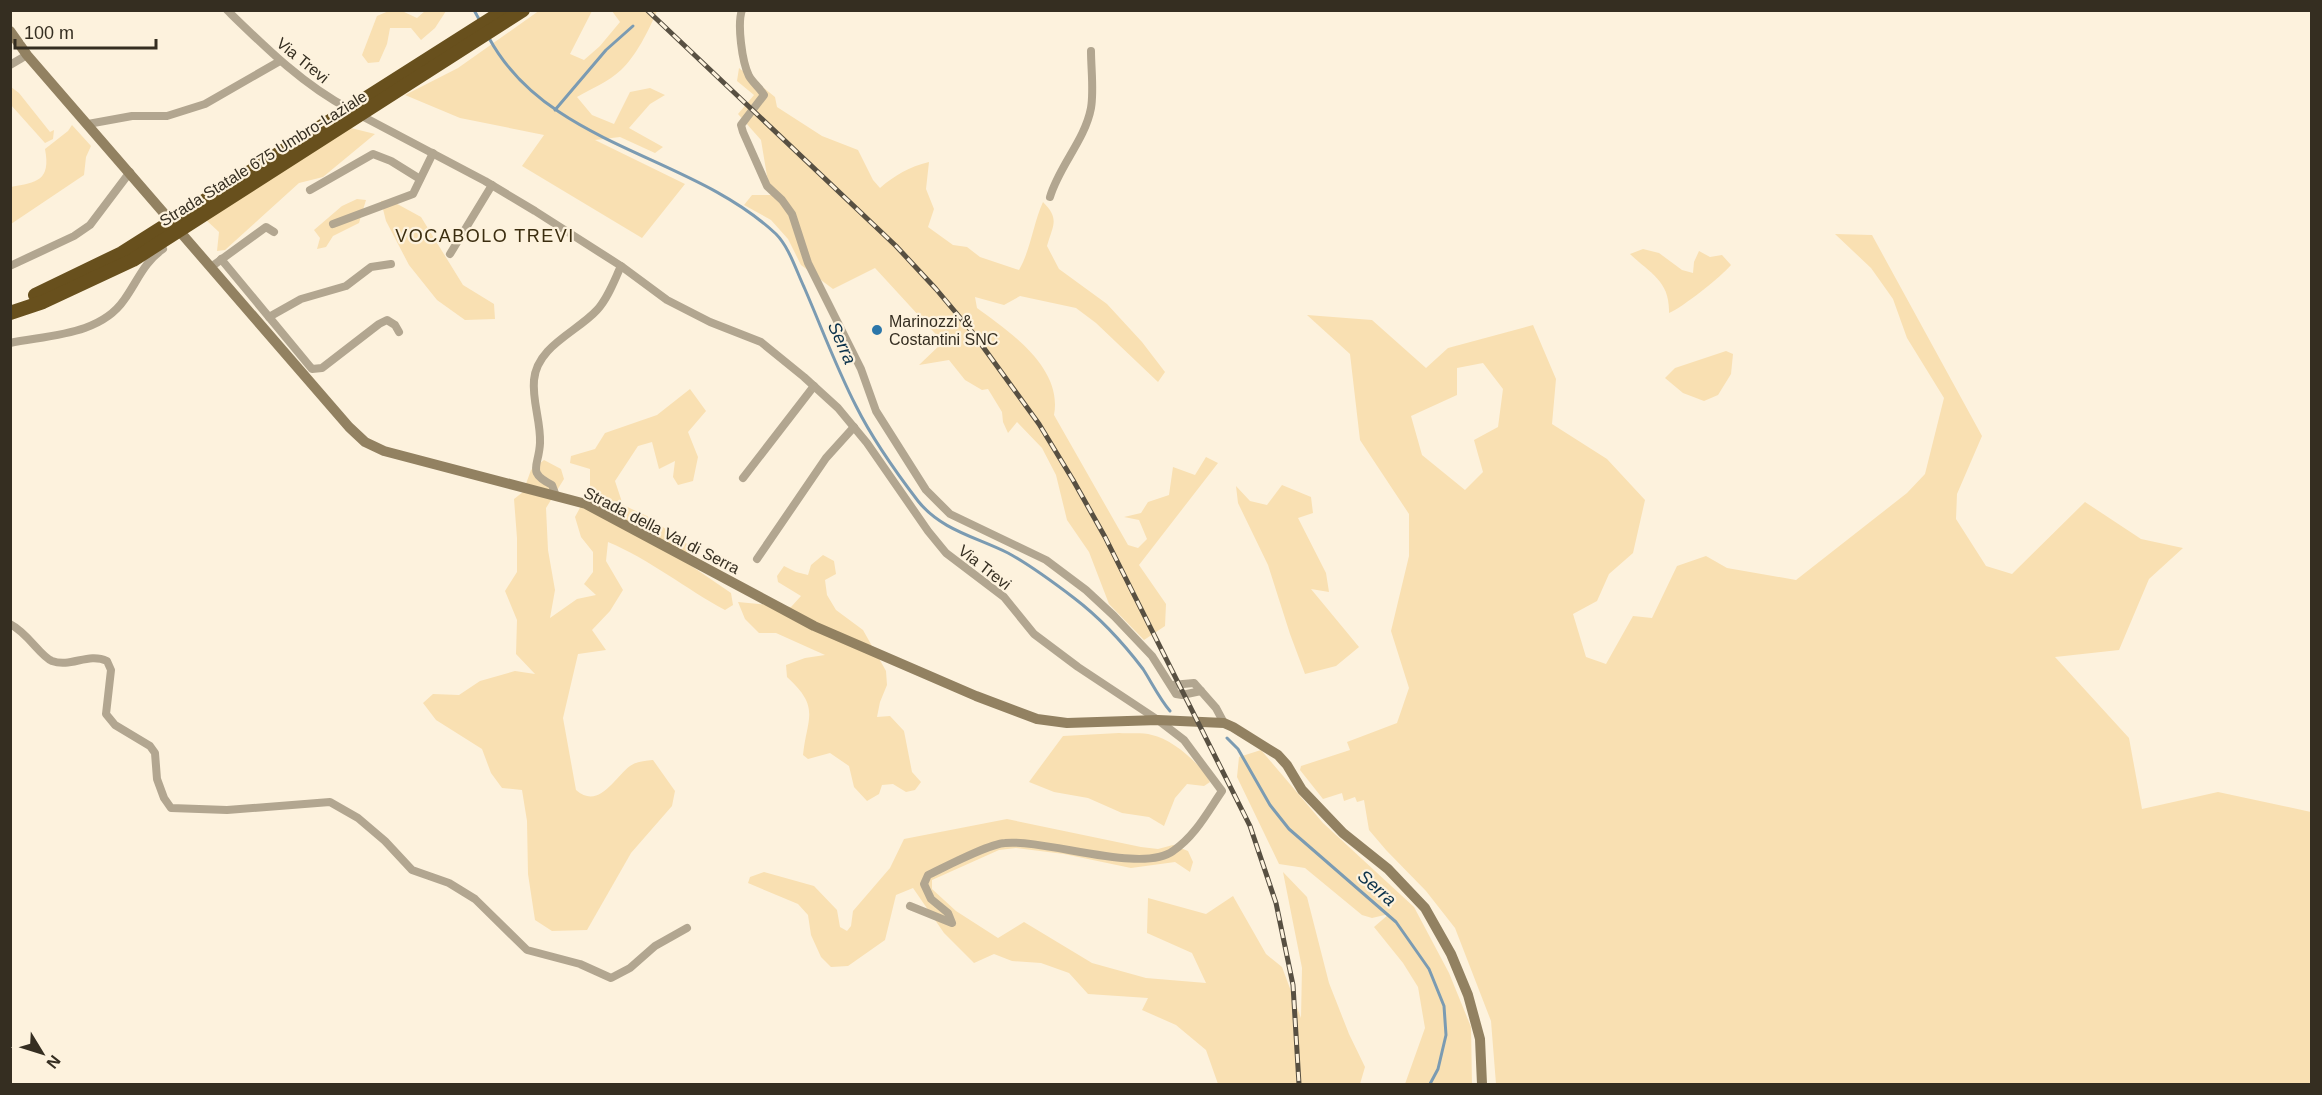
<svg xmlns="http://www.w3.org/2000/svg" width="2322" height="1095" font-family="Arial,sans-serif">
  <rect width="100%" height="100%" fill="#fdf2dd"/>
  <g fill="#f9e0b2" fill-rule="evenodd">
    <path d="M 391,10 L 402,11 L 417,18 L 425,11 L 446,11 L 435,28 L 421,40 L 411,28 L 390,28 L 387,44 L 379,62 L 368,63 L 362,55 L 377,16 Z"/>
    <path d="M 540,10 L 592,11 L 570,54 L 584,60 L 600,46 L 620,22 L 612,11 L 657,11 C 649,30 636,56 621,70 C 608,82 591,89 577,97 L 592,115 L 614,124 L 630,92 L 650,88 L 665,95 L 650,104 L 629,128 L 663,147 L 655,153 L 620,137 L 595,140 L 685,184 L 642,238 L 522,166 L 544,135 L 460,118 L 405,95 L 458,68 Z"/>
    <path d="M 739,68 L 775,97 L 777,107 L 822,136 L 858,150 L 873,180 L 880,188 C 895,175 909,167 929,162 L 926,189 L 934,209 L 928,227 L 953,245 L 967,247 L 980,257 L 1019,270 C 1031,249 1033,224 1043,202 C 1060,219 1053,225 1047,246 L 1059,269 L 1107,304 L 1142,342 L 1165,372 L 1158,382 L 1096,323 L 1076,308 L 1020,296 L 1004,305 L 975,297 L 977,308 C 1010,332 1063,368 1054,415 L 1128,545 L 1138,548 L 1147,539 L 1139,520 L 1124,517 L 1141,513 L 1148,502 L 1169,495 L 1173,467 L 1195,475 L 1206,457 L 1218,463 L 1139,565 L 1166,604 L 1165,626 L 1144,640 L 1109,604 L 1089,552 L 1067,520 L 1056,475 L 1042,448 L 1017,422 L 1008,433 L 1003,422 L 1002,412 L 988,389 L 982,390 L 965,380 L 949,360 L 919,365 L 943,342 L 875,268 L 833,289 L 801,265 L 788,239 L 771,220 L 744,205 L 752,195 L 773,195 L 767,176 L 761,140 L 738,114 L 754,95 L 737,81 Z"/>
    <path d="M 11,87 L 19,93 L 50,132 L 54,130 L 53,139 L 45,143 L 11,105 Z"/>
    <path d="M 72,125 L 91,146 L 86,157 L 84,175 L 11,224 L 11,187 C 37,182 51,181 45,149 L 68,131 Z"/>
    <path d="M 351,128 L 375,134 L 323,177 L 299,183 L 225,250 L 217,251 L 219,232 L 205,219 Z"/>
    <path d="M 357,199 L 366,200 L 359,223 L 333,236 L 326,247 L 317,249 L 320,238 L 314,230 L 342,206 Z"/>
    <path d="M 390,200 L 421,217 L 463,285 L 494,304 L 495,319 L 465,320 L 437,300 L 409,265 L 386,221 L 381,201 Z"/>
    <path d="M 1835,234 L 1872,235 L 1982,436 L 1957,494 L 1956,519 L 1986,566 L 2012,574 L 2085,502 L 2141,539 L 2183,548 L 2149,579 L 2119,650 L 2055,657 L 2129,738 L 2142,809 L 2218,792 L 2311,812 L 2311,1084 L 1496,1084 L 1491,1021 L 1455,928 L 1426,891 L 1386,850 L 1369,830 L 1364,800 L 1357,802 L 1355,797 L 1344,801 L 1342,793 L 1323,799 L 1300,770 L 1301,766 L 1350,750 L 1347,742 L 1397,723 L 1409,688 L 1391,631 L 1409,556 L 1409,514 L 1360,440 L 1350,354 L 1307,315 L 1372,320 L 1426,368 L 1448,348 L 1533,325 L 1556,379 L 1552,424 L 1607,459 L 1645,500 L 1633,553 L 1609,574 L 1597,601 L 1573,614 L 1586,657 L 1606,664 L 1633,616 L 1652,618 L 1677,566 L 1706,556 L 1727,568 L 1796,580 L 1907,493 L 1925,474 L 1944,398 L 1907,338 L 1893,299 L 1871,268 ZM 1483,363 L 1503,389 L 1498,427 L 1474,440 L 1483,472 L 1465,490 L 1422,455 L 1411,416 L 1457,395 L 1457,368 Z"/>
    <path d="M 1643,249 L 1659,253 L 1682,270 L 1693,273 L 1694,262 L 1699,251 L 1710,257 L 1722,255 L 1731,265 C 1722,276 1682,308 1669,313 C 1670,281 1651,274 1630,254 Z"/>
    <path d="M 1726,351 L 1733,354 L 1731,374 L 1718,395 L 1704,401 L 1683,393 L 1665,378 L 1675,368 Z"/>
    <path d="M 690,389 L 706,411 L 688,432 L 698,457 L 693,481 L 678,485 L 673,477 L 675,461 L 659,469 L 652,442 L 638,446 L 615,481 L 623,505 L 647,516 L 690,546 L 690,565 L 731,593 L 733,605 L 725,610 C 686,589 649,559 608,542 L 606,561 L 623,590 L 610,611 L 592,630 L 606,650 L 578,654 L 563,718 L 576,790 C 599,810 614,778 630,766 C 637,761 645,761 653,760 L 675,791 L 672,806 L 631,853 L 587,930 L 552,931 L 535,920 L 528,874 L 527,821 L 522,790 L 502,788 L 491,773 L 482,749 L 436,720 L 423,703 L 433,694 L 459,695 L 480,681 L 515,671 L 535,674 L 516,654 L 517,620 L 505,591 L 517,572 L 517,538 L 514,499 L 523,492 L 531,470 L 544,460 L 561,469 L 564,479 L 546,508 L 548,550 L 555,590 L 550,618 L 577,599 L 596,595 L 584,584 L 593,572 L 593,552 L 581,537 L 575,517 L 590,489 L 590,469 L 570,463 L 571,456 L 595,449 L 605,433 L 657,415 Z"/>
    <path d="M 1282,485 L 1311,497 L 1313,513 L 1298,518 L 1326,573 L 1329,592 L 1311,589 L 1359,647 L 1336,666 L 1305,674 L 1290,634 L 1268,565 L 1238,503 L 1236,486 L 1250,501 L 1267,505 Z"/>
    <path d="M 823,555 L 834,561 L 836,574 L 825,580 L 827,595 L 836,610 L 863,630 L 886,671 L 887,685 L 880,702 L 877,717 L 890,716 L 904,731 L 912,772 L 921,782 L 915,790 L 906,792 L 893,784 L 882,785 L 879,794 L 867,801 L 854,787 L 849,766 L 830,753 L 808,759 L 803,755 C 807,717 821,708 787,677 L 786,665 L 805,658 L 825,655 L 776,633 L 759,633 L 745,619 L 738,602 L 791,607 L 801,596 L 778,582 L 777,576 L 784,566 L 796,572 L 808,575 L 811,565 Z"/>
    <path d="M 1119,733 C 1129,734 1142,732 1152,735 C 1172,739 1201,764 1210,782 L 1204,786 L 1187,784 L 1175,798 L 1164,826 L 1149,817 L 1122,813 L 1088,798 L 1054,792 L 1029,782 L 1063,736 Z"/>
    <path d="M 1261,750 L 1323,823 L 1414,907 L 1449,973 L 1471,1027 L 1472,1084 L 1405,1084 L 1425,1028 L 1418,987 L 1403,963 L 1374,927 L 1389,914 L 1372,918 L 1362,915 L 1305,868 L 1279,864 L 1237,777 L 1239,757 Z"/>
    <path d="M 1007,819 L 1141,847 L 1158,849 L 1173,845 L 1188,851 L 1193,862 L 1190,872 L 1175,862 L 1131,868 L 1064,854 L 1016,848 L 999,850 L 932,880 L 932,889 L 956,911 L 998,938 L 1024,922 L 1092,963 L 1146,978 L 1206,983 L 1192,953 L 1147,933 L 1148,898 L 1206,914 L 1233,896 L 1266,954 L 1282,967 L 1301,1018 L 1302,968 L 1283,872 L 1307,897 L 1329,983 L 1349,1034 L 1365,1067 L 1360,1084 L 1218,1084 L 1206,1050 L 1176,1025 L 1142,1010 L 1148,998 L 1088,994 L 1069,973 L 1041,963 L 1012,961 L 994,954 L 974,963 L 944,933 L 913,888 L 896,895 L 885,940 L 848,966 L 831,967 L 821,957 L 811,935 L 808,915 L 798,904 L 748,883 L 750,877 L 764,872 L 814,886 L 837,910 L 840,927 L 847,931 L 851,926 L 853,911 L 890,868 L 904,839 Z"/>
  </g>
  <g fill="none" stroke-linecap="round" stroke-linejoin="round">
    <g stroke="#7b9bb2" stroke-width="3">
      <path d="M 474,10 L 480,21"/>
      <path d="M 489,38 C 548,147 691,154 776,234 C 789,247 796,270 804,287 C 821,326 836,367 856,406 C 873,440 895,471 918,501 C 941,530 976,537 1008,553 C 1030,565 1053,582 1074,598 C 1099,617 1124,644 1143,669 C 1152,683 1159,698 1170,711"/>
      <path d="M 555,110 L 606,50 L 633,26"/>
      <path d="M 1227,738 L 1238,749 L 1270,805 L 1289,829 L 1396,922 L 1429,969 L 1444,1006 L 1446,1035 L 1438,1069 L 1430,1084"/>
    </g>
    <g stroke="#b2a690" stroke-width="8">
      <path d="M 227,10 C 265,47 302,84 349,109"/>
      <path d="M 742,10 C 737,24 742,62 749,76 C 753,83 760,88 764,95 L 741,125 L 743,132 L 767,186 L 782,200 L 792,214 L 808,263 L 861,369 L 876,411 L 926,490 L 950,514 L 1046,560 L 1086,590 L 1114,616 L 1152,656 L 1176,694 L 1182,695 L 1201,691"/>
      <path d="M 10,65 L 27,55"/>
      <path d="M 360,115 L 485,181 L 535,211 L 621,266 L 667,300 L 710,322 L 761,342 L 804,377 L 838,408 L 867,443 L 928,531 L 946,553 L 1004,597 L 1034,634 L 1078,667 L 1158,720 L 1184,740 L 1222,791 C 1207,813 1195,836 1173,851 C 1142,874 1046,839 1005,843 C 988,844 945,867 928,875 L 924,884 L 931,899 L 948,913 L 952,923 L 910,906"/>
      <path d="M 88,124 L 132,116 L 167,116 L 205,104 L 280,61"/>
      <path d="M 310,190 L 373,154 L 391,161 L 420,179"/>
      <path d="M 1050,197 C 1059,166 1085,140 1091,108 C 1094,90 1091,69 1091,51"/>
      <path d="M 333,224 L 413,194 L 433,153"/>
      <path d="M 450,254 L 492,185"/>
      <path d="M 221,259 L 312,369 L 322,368 L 379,324 L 387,320 L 395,325 L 399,332"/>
      <path d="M 10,266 L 74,236 L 90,225 L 130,172"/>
      <path d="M 211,267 L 266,227 L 274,232"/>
      <path d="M 269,317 L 301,299 L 346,286 L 371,267 L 391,264"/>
      <path d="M 10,343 C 49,335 100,335 124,300 C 137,282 144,262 163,249"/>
      <path d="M 743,478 L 814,386"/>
      <path d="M 556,496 L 552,485 C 526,472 539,467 540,443 C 541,422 532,401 534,380 C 537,346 577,332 597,310 C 608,298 614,281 621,266"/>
      <path d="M 757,559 L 826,458 L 854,427"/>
      <path d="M 10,624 C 28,633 40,656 52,661 C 71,668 88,652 107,661 L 111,670 L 106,714 L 115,725 L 150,746 L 155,753 L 157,779 L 164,798 L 171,808 L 227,810 L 330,802 L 358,818 L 385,841 L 412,870 L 449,883 L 475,899 L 527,950 L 580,964 L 611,978 L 630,968 L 655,946 L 687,928"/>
      <path d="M 1172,685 L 1194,683 L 1216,708 L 1224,723"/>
    </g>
    <path stroke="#928161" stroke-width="10" d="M 10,31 L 27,55 L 349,427 L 365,442 L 384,451 L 586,504 L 814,626 L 976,696 L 1037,719 L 1067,723 L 1158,720 L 1224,723 L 1233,727 L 1278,755 L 1287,765 L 1302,790 L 1343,833 L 1388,869 L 1425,908 L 1451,954 L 1468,995 L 1480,1039 L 1482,1084"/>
    <g stroke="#68501d" stroke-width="14">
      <path d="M 35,295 L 122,253 L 505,10"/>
      <path d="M 10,313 L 43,302 L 133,260 L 523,10"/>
    </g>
    <defs>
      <path id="rail" d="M 647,10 L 896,246 L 936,289 L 973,333 L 1039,424 L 1073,480 L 1105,537 L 1250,826 L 1276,903 L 1293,985 L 1299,1084"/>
    </defs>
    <use href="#rail" stroke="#585042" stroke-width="5"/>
    <use href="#rail" stroke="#fdf2dd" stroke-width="3" stroke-dasharray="9" stroke-linecap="butt"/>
  </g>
  <circle fill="#2b76a9" stroke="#fdf2dd" stroke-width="2" cx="877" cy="330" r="6"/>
  <g text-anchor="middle" stroke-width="4.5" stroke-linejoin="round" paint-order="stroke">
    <g font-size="16" fill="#352e21" stroke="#fdf2dd">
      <text transform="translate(303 60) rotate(39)" y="6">Via Trevi</text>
      <text transform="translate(263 158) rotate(-32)" y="6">Strada Statale 675 Umbro-Laziale</text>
      <text transform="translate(662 530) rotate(27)" y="6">Strada della Val di Serra</text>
      <text transform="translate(985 567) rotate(38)" y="6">Via Trevi</text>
    </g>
    <g font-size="16" fill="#352e21" stroke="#fdf2dd" text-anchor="start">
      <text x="889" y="327">Marinozzi &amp;<tspan x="889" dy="18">Costantini SNC</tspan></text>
    </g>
    <g font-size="18" letter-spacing="1.5" fill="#3b2d0f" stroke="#fdf2dd">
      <text x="485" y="242">VOCABOLO TREVI</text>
    </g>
    <g font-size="18" font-style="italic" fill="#0b324b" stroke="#fdf2dd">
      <text transform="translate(842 343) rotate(66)" y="6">Serra</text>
      <text transform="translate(1377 888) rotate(41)" y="6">Serra</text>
    </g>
  </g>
  <rect width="2322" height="1095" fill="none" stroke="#352e21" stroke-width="24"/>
  <g transform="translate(42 1053) rotate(128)" stroke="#fdf2dd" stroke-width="4.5" paint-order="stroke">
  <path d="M0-4.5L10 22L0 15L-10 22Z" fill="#352e21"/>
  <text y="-9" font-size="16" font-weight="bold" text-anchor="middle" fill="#352e21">N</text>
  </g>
  <path d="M15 39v9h141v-9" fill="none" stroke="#352e21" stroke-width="3"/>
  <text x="24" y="39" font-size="18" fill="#352e21" stroke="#fdf2dd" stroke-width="4.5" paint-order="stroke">100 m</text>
</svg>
